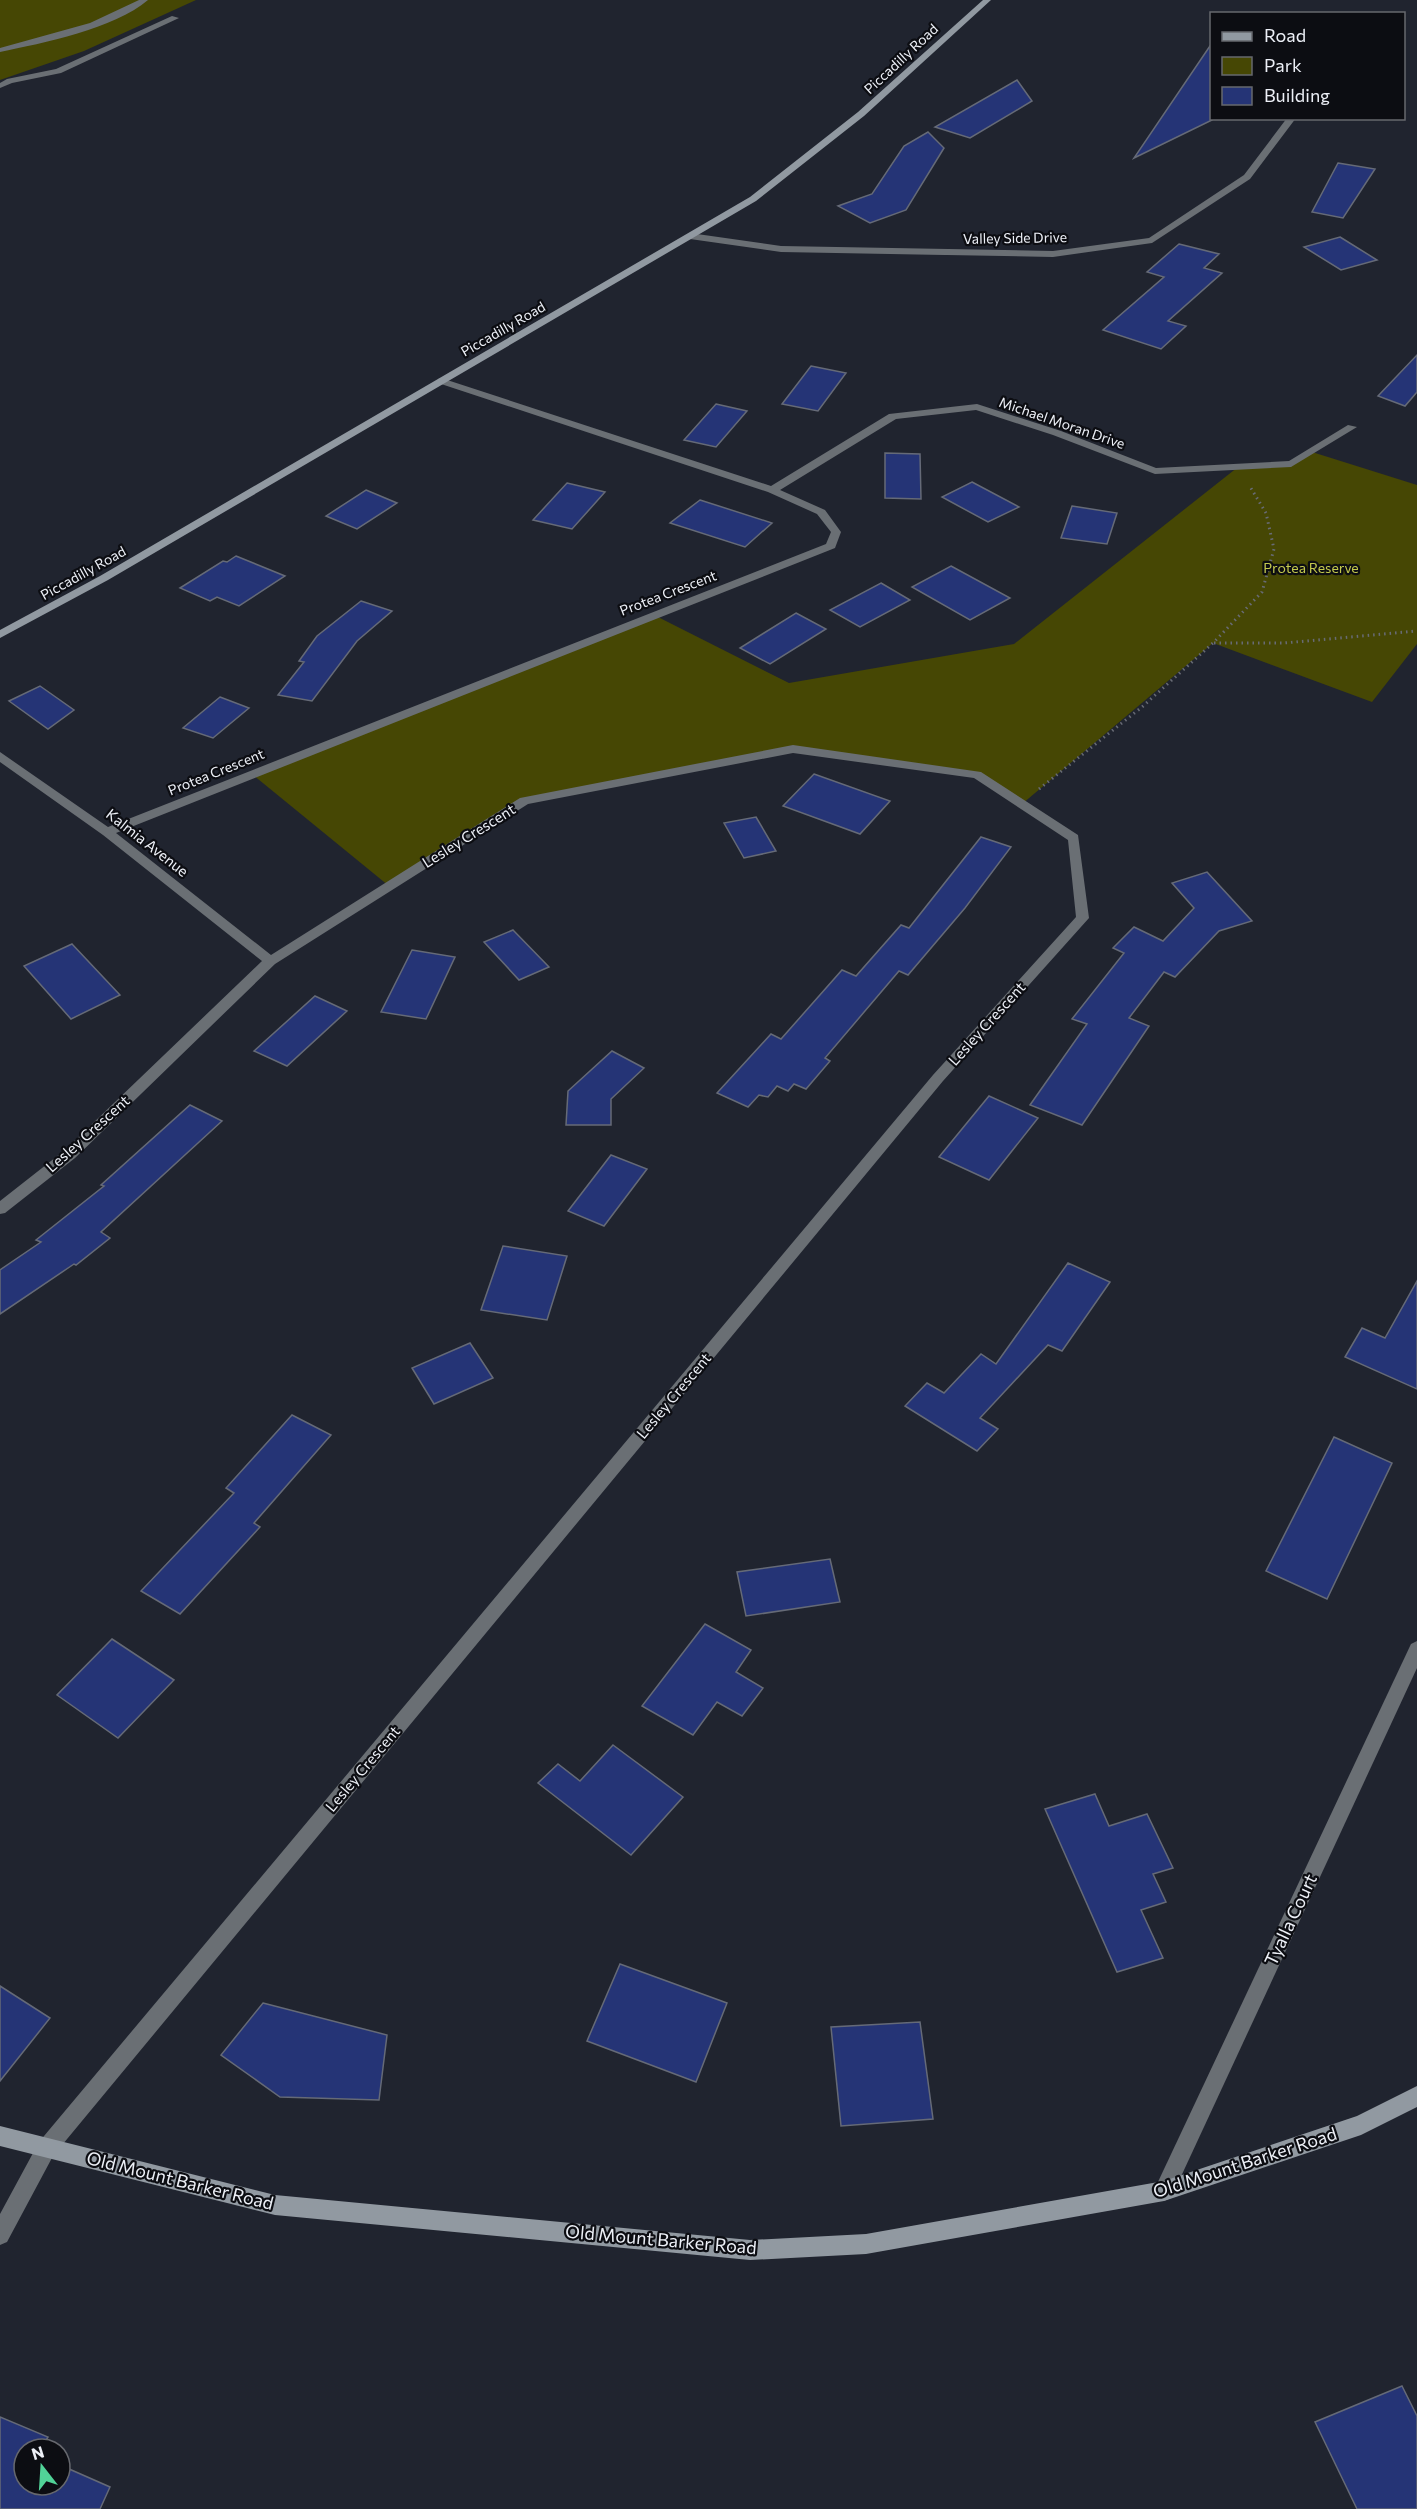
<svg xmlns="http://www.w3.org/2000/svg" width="1417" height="2509" font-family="Commissioner,sans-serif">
  <rect width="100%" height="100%" fill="#20242f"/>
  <g fill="#464704">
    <path d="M 0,0 L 196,0 L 84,51 L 0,80 Z"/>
    <path d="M 1312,452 L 1417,485 L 1417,644 L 1372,702 L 1213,643 L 1022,804 L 977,775 L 793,749 L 524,801 L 389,886 L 252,774 L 654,615 L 789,683 L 1014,644 L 1238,467 L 1291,464 Z"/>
  </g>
  <g fill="#253476" stroke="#656a77" stroke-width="1.5">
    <path d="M 1212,43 L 1212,120 L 1134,158 Z"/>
    <path d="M 1017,80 L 1032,101 L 970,138 L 935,127 Z"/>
    <path d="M 928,132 L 944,148 L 906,210 L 870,223 L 838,206 L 872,194 L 904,146 Z"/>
    <path d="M 1338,163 L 1375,169 L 1343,218 L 1312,212 Z"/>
    <path d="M 1340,237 L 1377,260 L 1341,270 L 1304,247 Z"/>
    <path d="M 1179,244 L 1219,254 L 1204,268 L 1222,273 L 1168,321 L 1186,326 L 1161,349 L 1103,330 L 1164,277 L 1147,272 Z"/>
    <path d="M 1417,355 L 1417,392 L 1405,406 L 1378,396 Z"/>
    <path d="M 811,366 L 846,373 L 818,411 L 782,404 Z"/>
    <path d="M 716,404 L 747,411 L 716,447 L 684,440 Z"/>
    <path d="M 885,453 L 920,454 L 921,499 L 885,498 Z"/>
    <path d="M 972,482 L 1019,507 L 988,522 L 942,497 Z"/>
    <path d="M 567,483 L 605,492 L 572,529 L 533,520 Z"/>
    <path d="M 366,490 L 397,503 L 357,529 L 326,516 Z"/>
    <path d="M 700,500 L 772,523 L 745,547 L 670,523 Z"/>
    <path d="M 1072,506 L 1117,513 L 1107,544 L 1061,538 Z"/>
    <path d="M 236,556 L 285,576 L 239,606 L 217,597 L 210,601 L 180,588 L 223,561 L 227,562 Z"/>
    <path d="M 951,566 L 1010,598 L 970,620 L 912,587 Z"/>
    <path d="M 881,583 L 910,600 L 860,627 L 830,610 Z"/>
    <path d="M 361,601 L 392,611 L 357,641 L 312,701 L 278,695 L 304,662 L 299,661 L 317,636 Z"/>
    <path d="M 796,613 L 826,629 L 770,664 L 740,648 Z"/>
    <path d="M 40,686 L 74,710 L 48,729 L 9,701 Z"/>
    <path d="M 220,697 L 249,708 L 213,738 L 183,728 Z"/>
    <path d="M 814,774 L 890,801 L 860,834 L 783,806 Z"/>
    <path d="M 756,817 L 776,851 L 744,858 L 724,823 Z"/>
    <path d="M 981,837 L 1011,847 L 965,908 L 908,975 L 899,971 L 825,1058 L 830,1061 L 806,1089 L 794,1084 L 788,1091 L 777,1086 L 768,1097 L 759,1095 L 748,1107 L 717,1093 L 771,1034 L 781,1039 L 842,970 L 856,976 L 901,925 L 909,928 Z"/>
    <path d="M 1207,872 L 1252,921 L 1219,931 L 1175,977 L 1164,972 L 1129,1018 L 1149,1026 L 1082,1125 L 1030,1105 L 1087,1024 L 1072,1019 L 1124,953 L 1113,948 L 1134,927 L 1163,941 L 1194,908 L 1172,883 Z"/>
    <path d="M 513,930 L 549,967 L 519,980 L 484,942 Z"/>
    <path d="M 72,944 L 120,995 L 71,1019 L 24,966 Z"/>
    <path d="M 412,950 L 455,957 L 426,1019 L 381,1012 Z"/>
    <path d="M 315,996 L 347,1011 L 287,1066 L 254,1051 Z"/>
    <path d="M 612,1051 L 644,1068 L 611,1099 L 611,1125 L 566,1125 L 568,1091 Z"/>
    <path d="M 989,1096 L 1038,1118 L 989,1180 L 939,1157 Z"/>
    <path d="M 190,1105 L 222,1121 L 101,1232 L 110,1238 L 76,1265 L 74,1264 L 0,1314 L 0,1270 L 41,1242 L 36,1240 L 104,1186 L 101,1185 Z"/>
    <path d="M 611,1155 L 647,1169 L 604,1226 L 568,1211 Z"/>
    <path d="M 503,1246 L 567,1256 L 547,1320 L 481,1310 Z"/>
    <path d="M 1068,1263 L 1110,1282 L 1062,1351 L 1048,1345 L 980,1418 L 998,1429 L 977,1451 L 905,1406 L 927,1383 L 944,1393 L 981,1354 L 996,1364 Z"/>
    <path d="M 1417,1281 L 1417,1389 L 1345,1357 L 1362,1328 L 1385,1338 Z"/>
    <path d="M 470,1343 L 493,1378 L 434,1404 L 412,1368 Z"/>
    <path d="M 292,1415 L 331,1435 L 254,1523 L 260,1527 L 180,1614 L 141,1591 L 234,1493 L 226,1488 Z"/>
    <path d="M 1334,1437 L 1392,1463 L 1327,1599 L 1266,1571 Z"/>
    <path d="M 830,1559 L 840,1602 L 746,1616 L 737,1572 Z"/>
    <path d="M 705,1624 L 751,1650 L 736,1672 L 763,1688 L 742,1716 L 717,1702 L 693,1735 L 642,1706 Z"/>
    <path d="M 112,1639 L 174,1680 L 118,1738 L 57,1695 Z"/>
    <path d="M 613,1745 L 683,1797 L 631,1855 L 538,1783 L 558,1764 L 580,1781 Z"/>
    <path d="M 1095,1794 L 1109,1826 L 1147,1814 L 1173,1868 L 1153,1874 L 1166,1902 L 1141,1910 L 1163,1958 L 1117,1972 L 1045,1809 Z"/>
    <path d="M 620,1964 L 727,2003 L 696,2082 L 587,2041 Z"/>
    <path d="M 0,1986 L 50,2018 L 0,2081 Z"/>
    <path d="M 263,2003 L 387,2035 L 379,2100 L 280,2097 L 221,2055 Z"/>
    <path d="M 920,2022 L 933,2119 L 841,2126 L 831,2027 Z"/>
    <path d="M 1402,2386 L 1417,2416 L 1417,2509 L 1357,2509 L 1315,2422 Z"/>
    <path d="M 0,2417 L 48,2437 L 41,2449 L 24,2449 L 24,2485 L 60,2485 L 60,2465 L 110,2487 L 100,2509 L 0,2509 Z"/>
  </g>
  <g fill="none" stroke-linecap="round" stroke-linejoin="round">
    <g stroke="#686b75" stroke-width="3" stroke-dasharray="1.5 4" stroke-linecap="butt">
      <path d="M 1214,643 L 1284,643 L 1417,631"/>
      <path d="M 1039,789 L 1142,707 L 1213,643 L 1262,592 L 1274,549 L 1266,513 L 1249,485"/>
    </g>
    <path fill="#6a6f74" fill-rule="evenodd" d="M 139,0 L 148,0 C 114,29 43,43 0,52 L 0,48 L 90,23 Z"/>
    <g fill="#6a6f74" fill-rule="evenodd">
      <path d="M 172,16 L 179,18 L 61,73 L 12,83 L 0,88 L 0,83 L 7,79 L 56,69 Z"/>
      <path d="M 1287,118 L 1296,118 L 1250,179 L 1152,243 L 1053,257 L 781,252 L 690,239 L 686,236 L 690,233 L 781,246 L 1053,251 L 1149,238 L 1244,175 Z"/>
      <path d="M 441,378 L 771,486 L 889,414 L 977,404 L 1061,431 L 1156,468 L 1289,461 L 1348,425 L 1357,427 L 1291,467 L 1155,474 L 1053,435 L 976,410 L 896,419 L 780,490 L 825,510 L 841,532 L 835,548 L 116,833 L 271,955 L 520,798 L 793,745 L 981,772 L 1078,835 L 1089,918 L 943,1081 L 53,2156 L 7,2242 L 0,2245 L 0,2214 L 39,2142 L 933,1075 L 1076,917 L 1068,840 L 974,778 L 793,753 L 528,804 L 275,964 L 75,1158 L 5,1213 L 0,1214 L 0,1201 L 65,1150 L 262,961 L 103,835 L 0,762 L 0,752 L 108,827 L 826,544 L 831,532 L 817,514 L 768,492 L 438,383 L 438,379 Z"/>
      <path d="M 1417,1641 L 1417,1668 L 1171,2198 L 1164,2201 L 1157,2198 L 1154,2191 L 1157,2184 L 1411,1644 Z"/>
    </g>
    <g fill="#9199a1" fill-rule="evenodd">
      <path d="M 983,0 L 991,0 L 864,116 L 756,201 L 108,580 L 0,638 L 0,630 L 100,576 L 750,197 L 858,112 Z"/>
      <path d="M 1417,2086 L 1417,2107 L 1361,2135 L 1164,2201 L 866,2254 L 750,2260 L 275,2215 L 0,2146 L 0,2126 L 275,2195 L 750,2240 L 866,2234 L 1164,2181 L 1357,2116 Z"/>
    </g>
  </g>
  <g text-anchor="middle" stroke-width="4.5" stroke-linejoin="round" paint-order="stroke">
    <g font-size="14" fill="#edf0f7" stroke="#0c0d12">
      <text transform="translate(901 59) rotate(-43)" y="5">Piccadilly Road</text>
      <text transform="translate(1015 238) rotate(-1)" y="5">Valley Side Drive</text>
      <text transform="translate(503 329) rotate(-30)" y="5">Piccadilly Road</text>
      <text transform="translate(1062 423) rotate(19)" y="5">Michael Moran Drive</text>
      <text transform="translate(83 573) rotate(-29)" y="5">Piccadilly Road</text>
      <text transform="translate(668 593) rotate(-21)" y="5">Protea Crescent</text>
      <text transform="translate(216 772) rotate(-22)" y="5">Protea Crescent</text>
    </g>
    <g font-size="14" fill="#c3c84e" stroke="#0c0d12">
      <text x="1311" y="573">Protea Reserve</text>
    </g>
    <g font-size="15" fill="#edf0f7" stroke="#0c0d12">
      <text transform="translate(469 836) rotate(-32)" y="5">Lesley Crescent</text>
      <text transform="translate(147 843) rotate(38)" y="5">Kalmia Avenue</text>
      <text transform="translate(987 1024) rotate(-48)" y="5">Lesley Crescent</text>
      <text transform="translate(88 1134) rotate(-42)" y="5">Lesley Crescent</text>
      <text transform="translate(674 1396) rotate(-50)" y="5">Lesley Crescent</text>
      <text transform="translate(363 1769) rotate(-50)" y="5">Lesley Crescent</text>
    </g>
    <g font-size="18" fill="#edf0f7" stroke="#0c0d12">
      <text transform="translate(1291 1920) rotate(-65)" y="6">Tyalla Court</text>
      <text transform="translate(1245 2163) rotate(-18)" y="6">Old Mount Barker Road</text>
      <text transform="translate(180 2181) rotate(14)" y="6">Old Mount Barker Road</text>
      <text transform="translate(661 2240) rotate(5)" y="6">Old Mount Barker Road</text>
    </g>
  </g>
  <rect x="1210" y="12" width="195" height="108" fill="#0c0d12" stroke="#66686e" stroke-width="1.5"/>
  <rect x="1222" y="32" width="30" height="9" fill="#9199a1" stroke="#66686e" stroke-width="1.5"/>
  <text x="1264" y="42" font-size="18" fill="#edf0f7">Road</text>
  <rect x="1222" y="57" width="30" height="18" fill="#464704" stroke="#66686e" stroke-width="1.5"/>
  <text x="1264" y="72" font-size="18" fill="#edf0f7">Park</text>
  <rect x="1222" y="87" width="30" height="18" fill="#253476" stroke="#66686e" stroke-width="1.5"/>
  <text x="1264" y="102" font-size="18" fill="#edf0f7">Building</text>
  <g transform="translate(42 2467) rotate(343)"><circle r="28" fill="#0c0d12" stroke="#66686e" stroke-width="1.5"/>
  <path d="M0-4.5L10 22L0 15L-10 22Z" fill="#51d398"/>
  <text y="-9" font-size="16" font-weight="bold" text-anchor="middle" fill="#edf0f7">N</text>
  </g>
</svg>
